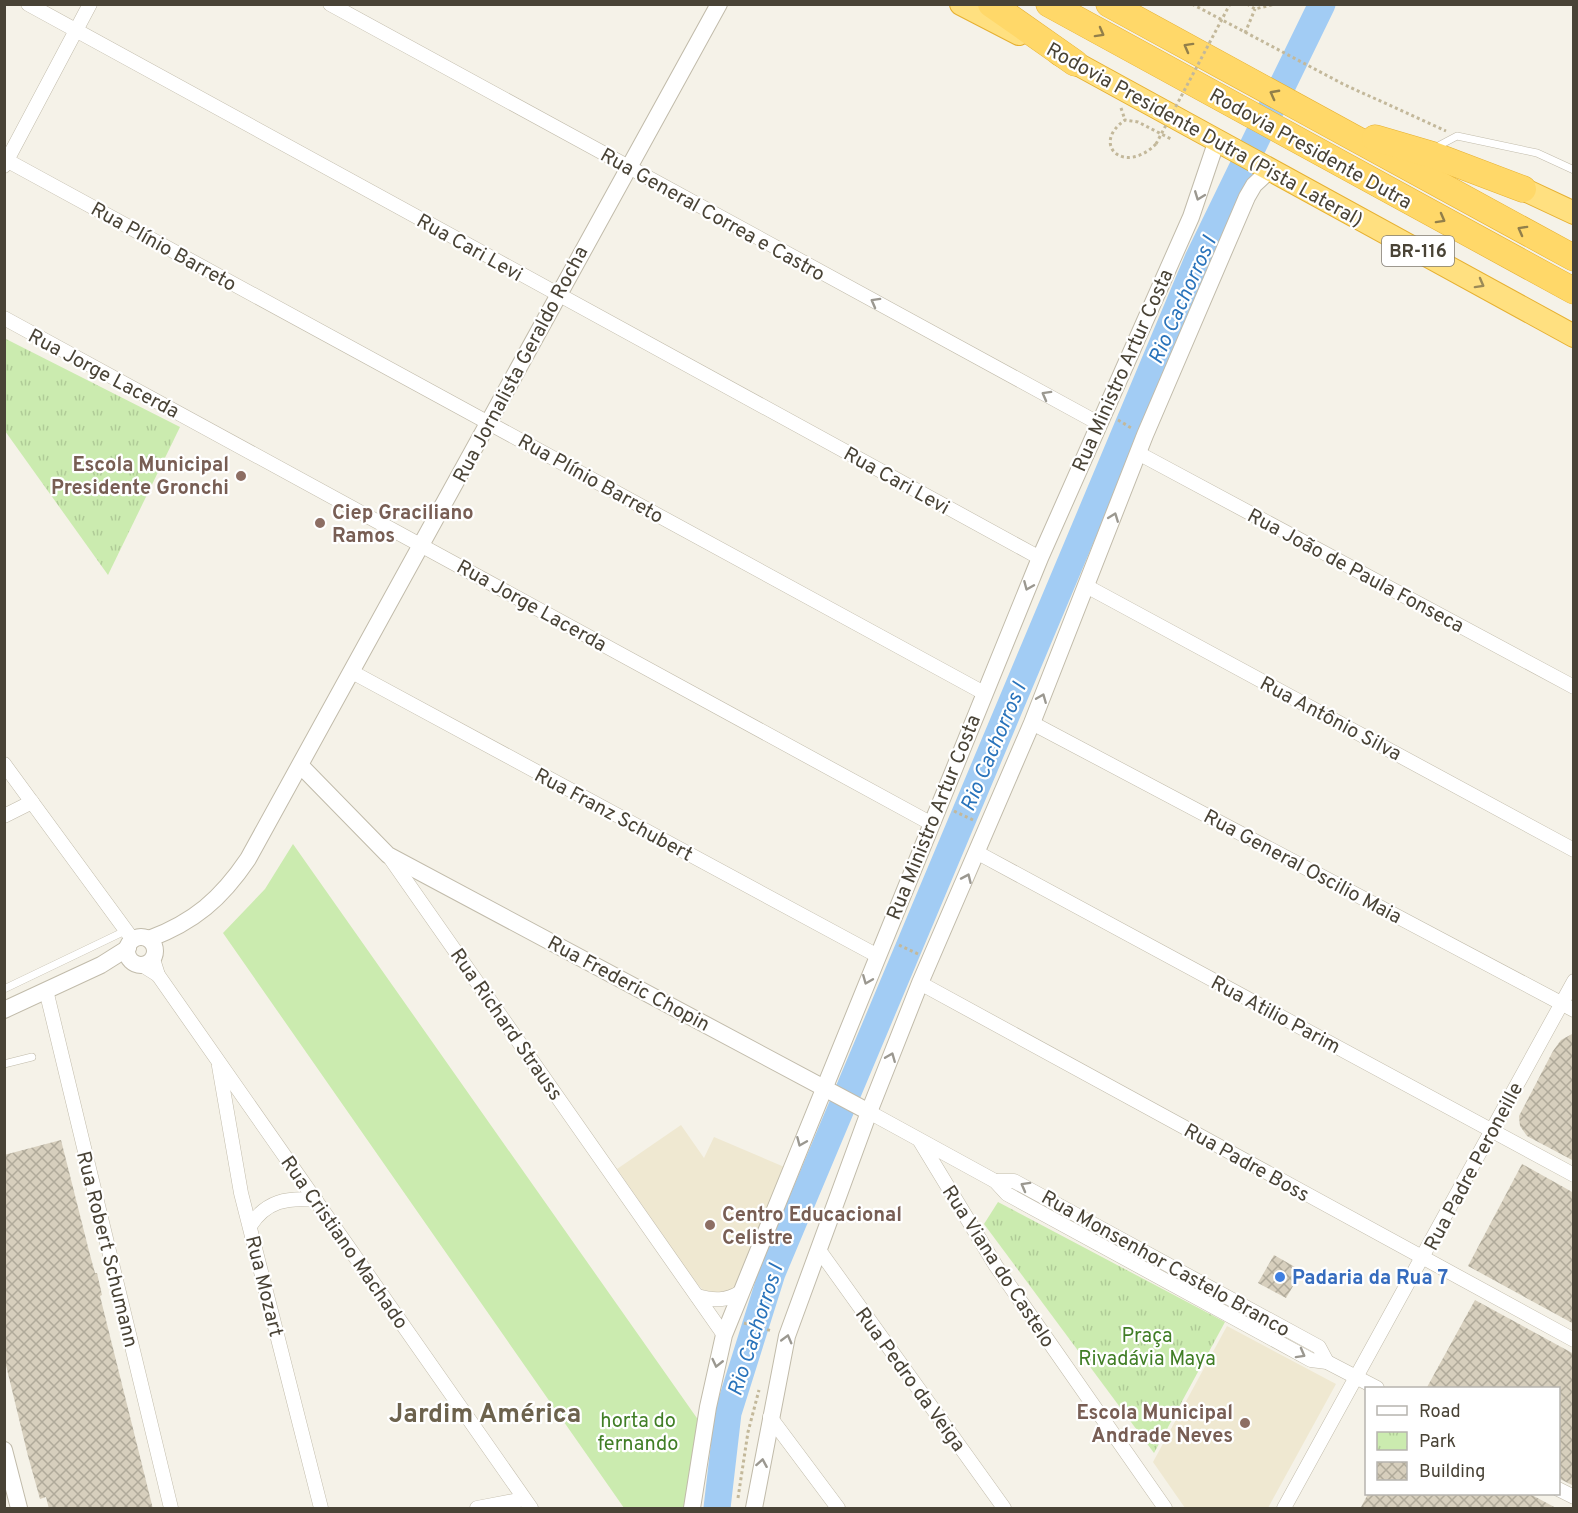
<svg xmlns="http://www.w3.org/2000/svg" width="1578" height="1513" font-family="Overpass,sans-serif">
  <defs>
    <pattern id="park-tufts" width="24" height="20" patternUnits="userSpaceOnUse" patternTransform="scale(1.5)"><rect width="24" height="20" fill="#cbebaf"/><path d="M3 7l-1-3M5 7V3M7 7l1-3M15 17l-1-3M17 17v-4M19 17l1-3" fill="none" stroke="#b0cb97"/></pattern>
    <pattern id="building-cross-hatch" width="8" height="8" patternUnits="userSpaceOnUse" patternTransform="scale(1.5)"><rect width="8" height="8" fill="#d7cfbd"/><path d="M0 0l8 8M0 8l8-8" fill="none" stroke="#b0aa9a"/></pattern>
  </defs>
  <rect width="100%" height="100%" fill="#f5f2e8"/>
  <g fill="#efe8d1">
    <path d="M 681,1125 L 704,1158 L 714,1137 L 789,1169 L 741,1281 L 731,1290 L 716,1293 L 703,1290 L 696,1283 L 617,1169 Z"/>
    <path d="M 1227,1326 L 1336,1384 L 1268,1508 L 1185,1508 L 1153,1462 Z"/>
  </g>
  <path fill="#cbebaf" d="M 293,844 L 699,1421 L 687,1508 L 624,1508 L 223,933 L 265,889 Z"/>
  <g fill="url(#park-tufts)">
    <path d="M 4,338 L 180,427 L 108,575 L 5,431 Z"/>
    <path d="M 998,1202 L 1225,1322 L 1154,1453 L 984,1224 Z"/>
  </g>
  <g fill="none" stroke-linecap="round" stroke-linejoin="round">
    <path stroke="#a2ccf4" stroke-width="27" d="M 717,1508 L 728,1413 L 772,1273 L 1198,259 L 1322,4"/>
  </g>
  <g fill="url(#building-cross-hatch)">
    <path d="M 1574,1033 L 1574,1161 L 1527,1136 L 1520,1126 L 1519,1116 L 1553,1051 L 1561,1040 Z"/>
    <path d="M 61,1140 L 89,1251 L 95,1273 L 97,1273 L 102,1295 L 100,1296 L 153,1509 L 49,1509 L 46,1497 L 40,1499 L 28,1456 L 4,1357 L 4,1155 Z"/>
    <path d="M 1522,1164 L 1574,1193 L 1574,1324 L 1468,1266 Z"/>
    <path d="M 1274,1255 L 1302,1271 L 1286,1298 L 1258,1283 Z"/>
    <path d="M 1475,1300 L 1574,1354 L 1574,1486 L 1558,1478 L 1558,1389 L 1426,1389 Z"/>
    <path d="M 1368,1494 L 1530,1494 L 1558,1509 L 1360,1509 Z"/>
  </g>
  <g fill="none" stroke-linecap="round" stroke-linejoin="round">
    <defs>
      <g id="service">
        <path d="M 1440,145 L 1457,136 L 1537,153 L 1574,170"/>
        <path d="M 4,989 L 125,931"/>
        <path d="M 4,1064 L 32,1057"/>
      </g>
      <g id="minor">
        <path d="M 28,4 L 1040,558"/>
        <path d="M 330,4 L 1098,423"/>
        <path d="M 8,161 L 984,693"/>
        <path d="M 4,166 L 90,4"/>
        <path d="M 4,318 L 932,824"/>
        <path d="M 1138,453 L 1574,687"/>
        <path d="M 1088,587 L 1574,850"/>
        <path d="M 352,672 L 876,955"/>
        <path d="M 1032,723 L 1574,1010"/>
        <path d="M 4,764 L 133,940"/>
        <path d="M 4,816 L 32,802"/>
        <path d="M 978,853 L 1574,1175"/>
        <path d="M 388,855 L 724,1335"/>
        <path d="M 153,959 L 158,975 L 531,1508"/>
        <path d="M 142,965 L 158,975"/>
        <path d="M 920,983 L 1574,1340"/>
        <path d="M 46,990 L 171,1508"/>
        <path d="M 219,1066 L 241,1193 L 321,1508"/>
        <path d="M 869,1112 L 995,1181 L 1007,1194 L 1311,1360 L 1327,1362 L 1377,1388"/>
        <path d="M 920,1141 L 996,1266 L 1165,1508"/>
        <path d="M 995,1181 L 1014,1181 L 1319,1347 L 1327,1362"/>
        <path d="M 250,1226 C 266,1201 287,1197 316,1200"/>
        <path d="M 819,1250 L 1004,1508"/>
        <path d="M 697,1296 C 714,1301 726,1301 741,1292"/>
        <path d="M 770,1417 L 838,1508"/>
        <path d="M 1558,1489 L 1574,1497"/>
        <path d="M 477,1508 L 524,1499"/>
        <path d="M 1284,1508 L 1574,981"/>
      </g>
      <g id="tertiary">
        <path d="M 301,766 L 388,855 L 869,1112"/>
        <circle cx="141" cy="951" r="14"/>
        <path d="M 149,939 C 194,922 221,899 248,859 L 719,4"/>
        <path d="M 4,1010 L 101,965 L 128,948"/>
        <path d="M 4,1450 L 19,1508"/>
        <path d="M 692,1508 L 708,1407 L 724,1335 L 1040,558 L 1191,217 L 1217,140"/>
        <path d="M 754,1508 L 787,1336 L 869,1112 L 920,983 L 1032,723 L 1145,435 L 1247,197 L 1254,185 L 1271,169"/>
      </g>
      <g id="trunk">
        <path d="M 961,4 L 1019,34"/>
        <path d="M 1059,54 L 1574,336"/>
        <path d="M 1523,189 L 1574,213"/>
      </g>
      <g id="motorway">
        <path d="M 991,4 L 1075,63"/>
        <path d="M 1049,4 L 1574,291"/>
        <path d="M 1109,4 L 1574,258"/>
        <path d="M 1375,138 L 1433,155 L 1523,189"/>
      </g>
    </defs>
    <use href="#service" stroke="#c1bbaa" stroke-width="8"/>
    <use href="#minor" stroke="#c1bbaa" stroke-width="15"/>
    <use href="#tertiary" stroke="#c1bbaa" stroke-width="18"/>
    <use href="#trunk" stroke="#e6b031" stroke-width="24"/>
    <use href="#motorway" stroke="#e6b031" stroke-width="27"/>
    <g stroke="#c3b89a" stroke-width="3" stroke-dasharray="3 3" stroke-linecap="butt">
      <path d="M 1192,4 L 1343,84 L 1446,131"/>
      <path d="M 1247,4 L 1255,9 L 1275,4"/>
      <path d="M 1245,33 L 1255,9"/>
      <path d="M 1121,108 L 1125,120"/>
      <path d="M 1156,144 C 1124,176 1090,144 1125,120 L 1138,122 L 1173,140"/>
      <path d="M 1118,420 L 1133,429"/>
      <path d="M 954,811 L 973,820"/>
      <path d="M 899,945 L 918,954"/>
      <path d="M 744,1323 L 772,1331"/>
      <path d="M 738,1498 L 748,1432 L 759,1390"/>
    </g>
    <use href="#service" stroke="#fff" stroke-width="7"/>
    <use href="#minor" stroke="#fff" stroke-width="14"/>
    <use href="#tertiary" stroke="#fff" stroke-width="16"/>
    <use href="#trunk" stroke="#ffe080" stroke-width="22"/>
    <use href="#motorway" stroke="#ffd869" stroke-width="26"/>
    <path stroke="#c3b89a" stroke-width="3" stroke-dasharray="3 3" stroke-linecap="butt" d="M 1156,144 L 1230,4"/>
  </g>
  <defs><path id="oneway-chevron" d="M-2-3.5L2.5 0L-2 3.5" fill="none" stroke-width="1.6" stroke-linecap="round" stroke-linejoin="round" transform="scale(1.5)"/></defs>
  <g stroke="#927f4a">
    <use href="#oneway-chevron" transform="translate(1100 33) rotate(29)"/>
    <use href="#oneway-chevron" transform="translate(1188 47) rotate(-151)"/>
    <use href="#oneway-chevron" transform="translate(1274 94) rotate(-152)"/>
    <use href="#oneway-chevron" transform="translate(1441 219) rotate(29)"/>
    <use href="#oneway-chevron" transform="translate(1522 230) rotate(-151)"/>
  </g>
  <g stroke="#9b9890">
    <use href="#oneway-chevron" transform="translate(1199 196) rotate(111)"/>
    <use href="#oneway-chevron" transform="translate(875 302) rotate(-151)"/>
    <use href="#oneway-chevron" transform="translate(1046 395) rotate(-151)"/>
    <use href="#oneway-chevron" transform="translate(1114 517) rotate(-69)"/>
    <use href="#oneway-chevron" transform="translate(1028 586) rotate(113)"/>
    <use href="#oneway-chevron" transform="translate(1042 698) rotate(-68)"/>
    <use href="#oneway-chevron" transform="translate(967 878) rotate(-66)"/>
    <use href="#oneway-chevron" transform="translate(867 980) rotate(112)"/>
    <use href="#oneway-chevron" transform="translate(891 1057) rotate(-68)"/>
    <use href="#oneway-chevron" transform="translate(801 1142) rotate(113)"/>
    <use href="#oneway-chevron" transform="translate(1025 1186) rotate(-151)"/>
    <use href="#oneway-chevron" transform="translate(787 1339) rotate(-75)"/>
    <use href="#oneway-chevron" transform="translate(1301 1354) rotate(29)"/>
    <use href="#oneway-chevron" transform="translate(717 1363) rotate(103)"/>
    <use href="#oneway-chevron" transform="translate(762 1463) rotate(-80)"/>
  </g>
  <use stroke="#9b8a57" href="#oneway-chevron" transform="translate(1480 284) rotate(29)"/>
  <g fill="#8d6e63" stroke="#fff" stroke-width="2">
    <circle cx="241" cy="476" r="6"/>
    <circle cx="320" cy="523" r="6"/>
    <circle cx="710" cy="1225" r="6"/>
    <circle cx="1245" cy="1423" r="6"/>
  </g>
  <circle fill="#3f7fe0" stroke="#fff" stroke-width="2" cx="1280" cy="1277" r="6"/>
  <g text-anchor="middle" stroke-width="4.5" stroke-linejoin="round" paint-order="stroke">
    <rect fill="#fff" stroke="#807b72" stroke-width="1.5" x="1382" y="236" width="72" height="30" rx="4.5"/>
    <g font-size="18" font-weight="bold" fill="#494336">
      <text x="1418" y="257">BR-116</text>
    </g>
    <g font-size="20" fill="#494336" stroke="#fff">
      <text transform="translate(1205 134) rotate(29)" y="7">Rodovia Presidente Dutra (Pista Lateral)</text>
      <text transform="translate(1311 148) rotate(29)" y="7">Rodovia Presidente Dutra</text>
      <text transform="translate(713 214) rotate(29)" y="7">Rua General Correa e Castro</text>
      <text transform="translate(164 246) rotate(29)" y="7">Rua Plínio Barreto</text>
      <text transform="translate(470 247) rotate(29)" y="7">Rua Cari Levi</text>
      <text transform="translate(520 364) rotate(-62)" y="7">Rua Jornalista Geraldo Rocha</text>
      <text transform="translate(1122 370) rotate(-66)" y="7">Rua Ministro Artur Costa</text>
      <text transform="translate(104 373) rotate(28)" y="7">Rua Jorge Lacerda</text>
      <text transform="translate(591 478) rotate(29)" y="7">Rua Plínio Barreto</text>
      <text transform="translate(897 480) rotate(29)" y="7">Rua Cari Levi</text>
      <text transform="translate(1356 570) rotate(28)" y="7">Rua João de Paula Fonseca</text>
      <text transform="translate(532 605) rotate(29)" y="7">Rua Jorge Lacerda</text>
      <text transform="translate(1331 718) rotate(28)" y="7">Rua Antônio Silva</text>
      <text transform="translate(614 814) rotate(28)" y="7">Rua Franz Schubert</text>
      <text transform="translate(933 817) rotate(-68)" y="7">Rua Ministro Artur Costa</text>
      <text transform="translate(1303 866) rotate(28)" y="7">Rua General Oscilio Maia</text>
      <text transform="translate(629 983) rotate(28)" y="7">Rua Frederic Chopin</text>
      <text transform="translate(1276 1014) rotate(28)" y="7">Rua Atilio Parim</text>
      <text transform="translate(507 1024) rotate(55)" y="7">Rua Richard Strauss</text>
      <text transform="translate(1247 1162) rotate(29)" y="7">Rua Padre Boss</text>
      <text transform="translate(1473 1166) rotate(-62)" y="7">Rua Padre Peroneille</text>
      <text transform="translate(345 1242) rotate(55)" y="7">Rua Cristiano Machado</text>
      <text transform="translate(108 1249) rotate(76)" y="7">Rua Robert Schumann</text>
      <text transform="translate(1166 1263) rotate(29)" y="7">Rua Monsenhor Castelo Branco</text>
      <text transform="translate(999 1266) rotate(57)" y="7">Rua Viana do Castelo</text>
      <text transform="translate(265 1286) rotate(76)" y="7">Rua Mozart</text>
      <text transform="translate(911 1379) rotate(54)" y="7">Rua Pedro da Veiga</text>
    </g>
    <g font-size="20" font-weight="bold" fill="#785e54" stroke="#fff" text-anchor="end">
      <text x="229" y="471">Escola Municipal<tspan x="229" dy="23">Presidente Gronchi</tspan></text>
      <text x="332" y="519" text-anchor="start">Ciep Graciliano<tspan x="332" dy="23">Ramos</tspan></text>
      <text x="722" y="1221" text-anchor="start">Centro Educacional<tspan x="722" dy="23">Celistre</tspan></text>
      <text x="1233" y="1419">Escola Municipal<tspan x="1233" dy="23">Andrade Neves</tspan></text>
    </g>
    <g font-size="20" font-weight="bold" fill="#366cbe" stroke="#fff" text-anchor="start">
      <text x="1292" y="1284">Padaria da Rua 7</text>
    </g>
    <g font-size="20" fill="#417e26" stroke="#fff">
      <text x="1147" y="1342">Praça<tspan x="1147" dy="23">Rivadávia Maya</tspan></text>
      <text x="638" y="1427">horta do<tspan x="638" dy="23">fernando</tspan></text>
    </g>
    <g font-size="21" font-style="italic" fill="#2973bb" stroke="#fff">
      <text transform="translate(1182 300) rotate(-66)" y="7">Rio Cachorros I</text>
      <text transform="translate(993 747) rotate(-67)" y="7">Rio Cachorros I</text>
      <text transform="translate(755 1330) rotate(-72)" y="7">Rio Cachorros I</text>
    </g>
    <g font-size="26" font-weight="bold" fill="#6c624d" stroke="#fff">
      <text x="485" y="1422">Jardim América</text>
    </g>
  </g>
  <rect width="1578" height="1513" fill="none" stroke="#494336" stroke-width="12"/>
  <rect x="1365" y="1387" width="195" height="108" fill="#ffffff" stroke="#b6b4af" stroke-width="1.5"/>
  <rect x="1377" y="1406" width="30" height="9" fill="#ffffff" stroke="#b6b4af" stroke-width="1.5"/>
  <text x="1419" y="1417" font-size="18" fill="#494336">Road</text>
  <rect x="1377" y="1432" width="30" height="18" fill="url(#park-tufts)" stroke="#b6b4af" stroke-width="1.5"/>
  <text x="1419" y="1447" font-size="18" fill="#494336">Park</text>
  <rect x="1377" y="1462" width="30" height="18" fill="url(#building-cross-hatch)" stroke="#b6b4af" stroke-width="1.5"/>
  <text x="1419" y="1477" font-size="18" fill="#494336">Building</text>
</svg>
